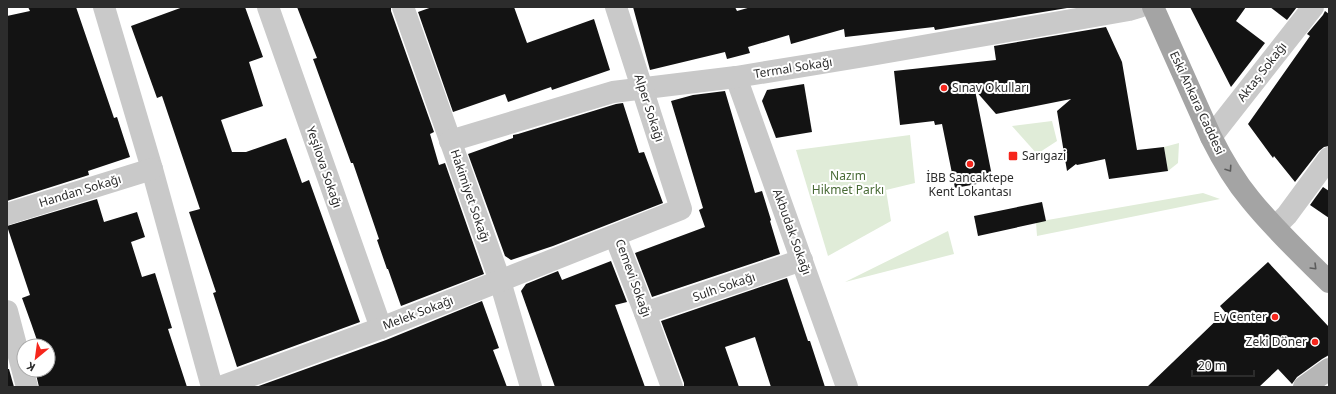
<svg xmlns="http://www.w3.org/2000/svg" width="1336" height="394" font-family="'Noto Sans',sans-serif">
  <rect width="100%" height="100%" fill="#fff"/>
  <g fill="#e0ecd8">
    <path d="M 1052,121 L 1057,141 L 1037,154 L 1012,126 Z"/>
    <path d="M 910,135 L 915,183 L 886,190 L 891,221 L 828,256 L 796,150 Z"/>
    <path d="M 1179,143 L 1178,163 L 1168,171 L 1164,147 Z"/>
    <path d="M 1203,193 L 1220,199 L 1037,236 L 1036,222 Z"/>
    <path d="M 948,231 L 954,254 L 845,282 Z"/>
  </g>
  <g fill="#131313">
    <path d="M 28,7 L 76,7 L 114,118 L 117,117 L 130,157 L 88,171 L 89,175 L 7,201 L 7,16 L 30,11 Z"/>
    <path d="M 183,7 L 245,7 L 263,57 L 249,62 L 263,106 L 221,120 L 232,152 L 246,152 L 286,138 L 302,183 L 309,180 L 360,322 L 237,367 L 213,293 L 216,292 L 189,212 L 200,209 L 162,96 L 157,98 L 131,26 Z"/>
    <path d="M 297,7 L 391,7 L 391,11 L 434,132 L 430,134 L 439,165 L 445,163 L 484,274 L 401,306 L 388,269 L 387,269 L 377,240 L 379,239 L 353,163 L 351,163 L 313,59 L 317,58 Z"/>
    <path d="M 432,7 L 514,7 L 527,43 L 594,19 L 610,70 L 552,90 L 551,87 L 508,102 L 505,94 L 453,112 L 418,12 Z"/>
    <path d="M 633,7 L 735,7 L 737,11 L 751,7 L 1073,7 L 935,30 L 934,27 L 845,37 L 844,29 L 791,44 L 789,35 L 748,47 L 750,53 L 727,59 L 725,52 L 650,70 Z"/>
    <path d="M 1190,7 L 1246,7 L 1236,21 L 1265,43 L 1231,87 Z"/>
    <path d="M 1270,7 L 1297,7 L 1287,20 Z"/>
    <path d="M 1325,11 L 1329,14 L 1329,146 L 1324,147 L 1319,151 L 1295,182 L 1274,156 L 1273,158 L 1248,124 L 1310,36 L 1307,34 L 1323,15 Z"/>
    <path d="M 1106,27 L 1122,62 L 1137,150 L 1164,147 L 1168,171 L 1109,179 L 1105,159 L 1077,165 L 1076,164 L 1067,171 L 1057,111 L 1071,99 L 996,114 L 975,90 L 993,181 L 955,188 L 942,124 L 935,125 L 934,121 L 900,125 L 894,71 L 996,60 L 994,46 Z"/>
    <path d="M 804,84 L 812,132 L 776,138 L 762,101 L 767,90 Z"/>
    <path d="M 725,91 L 755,193 L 762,191 L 771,220 L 770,221 L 780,254 L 652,297 L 635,253 L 705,227 L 699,210 L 703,208 L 671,101 L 693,95 Z"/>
    <path d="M 623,103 L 639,153 L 644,152 L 663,203 L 553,246 L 511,260 L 505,256 L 468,154 L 513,138 L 513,135 L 518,134 L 616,104 Z"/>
    <path d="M 1323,187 L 1329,191 L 1329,218 L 1310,205 Z"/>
    <path d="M 97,199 L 104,222 L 137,212 L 145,237 L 131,242 L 142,277 L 155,273 L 172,328 L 168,329 L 187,387 L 39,387 L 35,370 L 48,370 L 48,346 L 39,346 L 31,323 L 22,298 L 30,295 L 7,226 Z"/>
    <path d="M 1042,202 L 1046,221 L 978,236 L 974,216 Z"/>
    <path d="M 611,261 L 627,302 L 615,305 L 645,387 L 555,387 L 521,291 L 526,284 L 558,271 L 562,280 Z"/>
    <path d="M 1268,262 L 1329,327 L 1329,355 L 1322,359 L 1297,377 L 1292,384 L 1278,369 L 1259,387 L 1147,387 L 1225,312 L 1220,306 Z"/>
    <path d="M 787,278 L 808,341 L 810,341 L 825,387 L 771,387 L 755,337 L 725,347 L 739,387 L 684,387 L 684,383 L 661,321 Z"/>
    <path d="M 482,301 L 499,348 L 493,350 L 507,387 L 256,387 L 386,340 Z"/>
    <path d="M 7,369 L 9,369 L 14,387 L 7,387 Z"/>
  </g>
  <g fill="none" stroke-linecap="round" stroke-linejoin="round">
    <g stroke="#c9c9c9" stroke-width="22">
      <path d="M 104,7 L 152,169 L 212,387"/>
      <path d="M 268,7 L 381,328"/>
      <path d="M 403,7 L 500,281 L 531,387"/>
      <path d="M 736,77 L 847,387"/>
      <path d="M 1211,137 L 1313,7"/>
      <path d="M 450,141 L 613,92 L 736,77 L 871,55 L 1129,10 L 1139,7"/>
      <path d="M 7,214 L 152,169"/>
      <path d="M 1275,227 L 1287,215 L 1329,158"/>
      <path d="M 615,236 L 645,313 L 672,387"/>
      <path d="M 7,311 L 27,387"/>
      <path d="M 645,313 L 802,260"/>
      <path d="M 220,387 L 381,328 L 681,209 L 616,7"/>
    </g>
    <path stroke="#b6b6b6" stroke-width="22" d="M 1304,387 L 1329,369"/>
    <path stroke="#a4a4a4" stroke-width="22" d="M 1153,7 L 1211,137 C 1222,159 1235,181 1250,199 C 1274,229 1302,255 1329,282"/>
  </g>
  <defs><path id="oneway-chevron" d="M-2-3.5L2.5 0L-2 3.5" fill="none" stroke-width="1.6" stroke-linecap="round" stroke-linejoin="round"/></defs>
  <g stroke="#5c5c5c">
    <use href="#oneway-chevron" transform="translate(1229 169) rotate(56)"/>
    <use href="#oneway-chevron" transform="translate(1314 267) rotate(45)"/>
  </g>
  <g fill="#f6261c" stroke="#fff" stroke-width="1.5">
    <circle cx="944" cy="88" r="4"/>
    <rect x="1008" y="151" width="10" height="10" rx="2"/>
    <circle cx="970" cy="164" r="4"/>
    <circle cx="1275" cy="317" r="4"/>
    <circle cx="1315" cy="342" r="4"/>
  </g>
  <g text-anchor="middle" stroke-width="4" stroke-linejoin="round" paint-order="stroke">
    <g font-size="12" fill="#2c2c2c" stroke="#fff">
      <text transform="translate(793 68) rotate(-9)" y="4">Termal Sokağı</text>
      <text transform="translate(1262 72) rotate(-52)" y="4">Aktaş Sokağı</text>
      <text transform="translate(1197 103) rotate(65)" y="4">Eski Ankara Caddesi</text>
      <text transform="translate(649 108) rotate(72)" y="4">Alper Sokağı</text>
      <text transform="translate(324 167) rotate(71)" y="4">Yeşilova Sokağı</text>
      <text transform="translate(80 191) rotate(-17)" y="4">Handan Sokağı</text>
      <text transform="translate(470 196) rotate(71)" y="4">Hakimiyet Sokağı</text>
      <text transform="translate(792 232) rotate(70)" y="4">Akbudak Sokağı</text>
      <text transform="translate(633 278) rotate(70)" y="4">Cemevi Sokağı</text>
      <text transform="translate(724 287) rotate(-19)" y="4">Sulh Sokağı</text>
      <text transform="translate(418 313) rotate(-21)" y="4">Melek Sokağı</text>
    </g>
    <g font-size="12" fill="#2c2c2c" stroke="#fff" text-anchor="start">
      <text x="952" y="92">Sınav Okulları</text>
      <text x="1022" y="160">Sarıgazi</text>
      <text x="970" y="182" text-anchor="middle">İBB Sancaktepe<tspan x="970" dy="14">Kent Lokantası</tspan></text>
      <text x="1267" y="321" text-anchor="end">Ev Center</text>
      <text x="1307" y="346" text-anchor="end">Zeki Döner</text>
    </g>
    <g font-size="12" fill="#496b36" stroke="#fff">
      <text x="848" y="180">Nazım<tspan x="848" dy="14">Hikmet Parkı</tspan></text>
    </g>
  </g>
  <rect width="1336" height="394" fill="none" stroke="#2c2c2c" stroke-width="16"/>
  <g transform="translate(36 358) rotate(209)"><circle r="19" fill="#ffffff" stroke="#ababab"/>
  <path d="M0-3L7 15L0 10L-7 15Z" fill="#f6261c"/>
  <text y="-6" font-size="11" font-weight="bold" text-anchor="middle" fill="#2c2c2c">K</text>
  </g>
  <path d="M1192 370v6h62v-6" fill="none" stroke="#2c2c2c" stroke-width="2"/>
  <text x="1198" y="370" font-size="12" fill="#2c2c2c" stroke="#ffffff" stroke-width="3" paint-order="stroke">20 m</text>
</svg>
